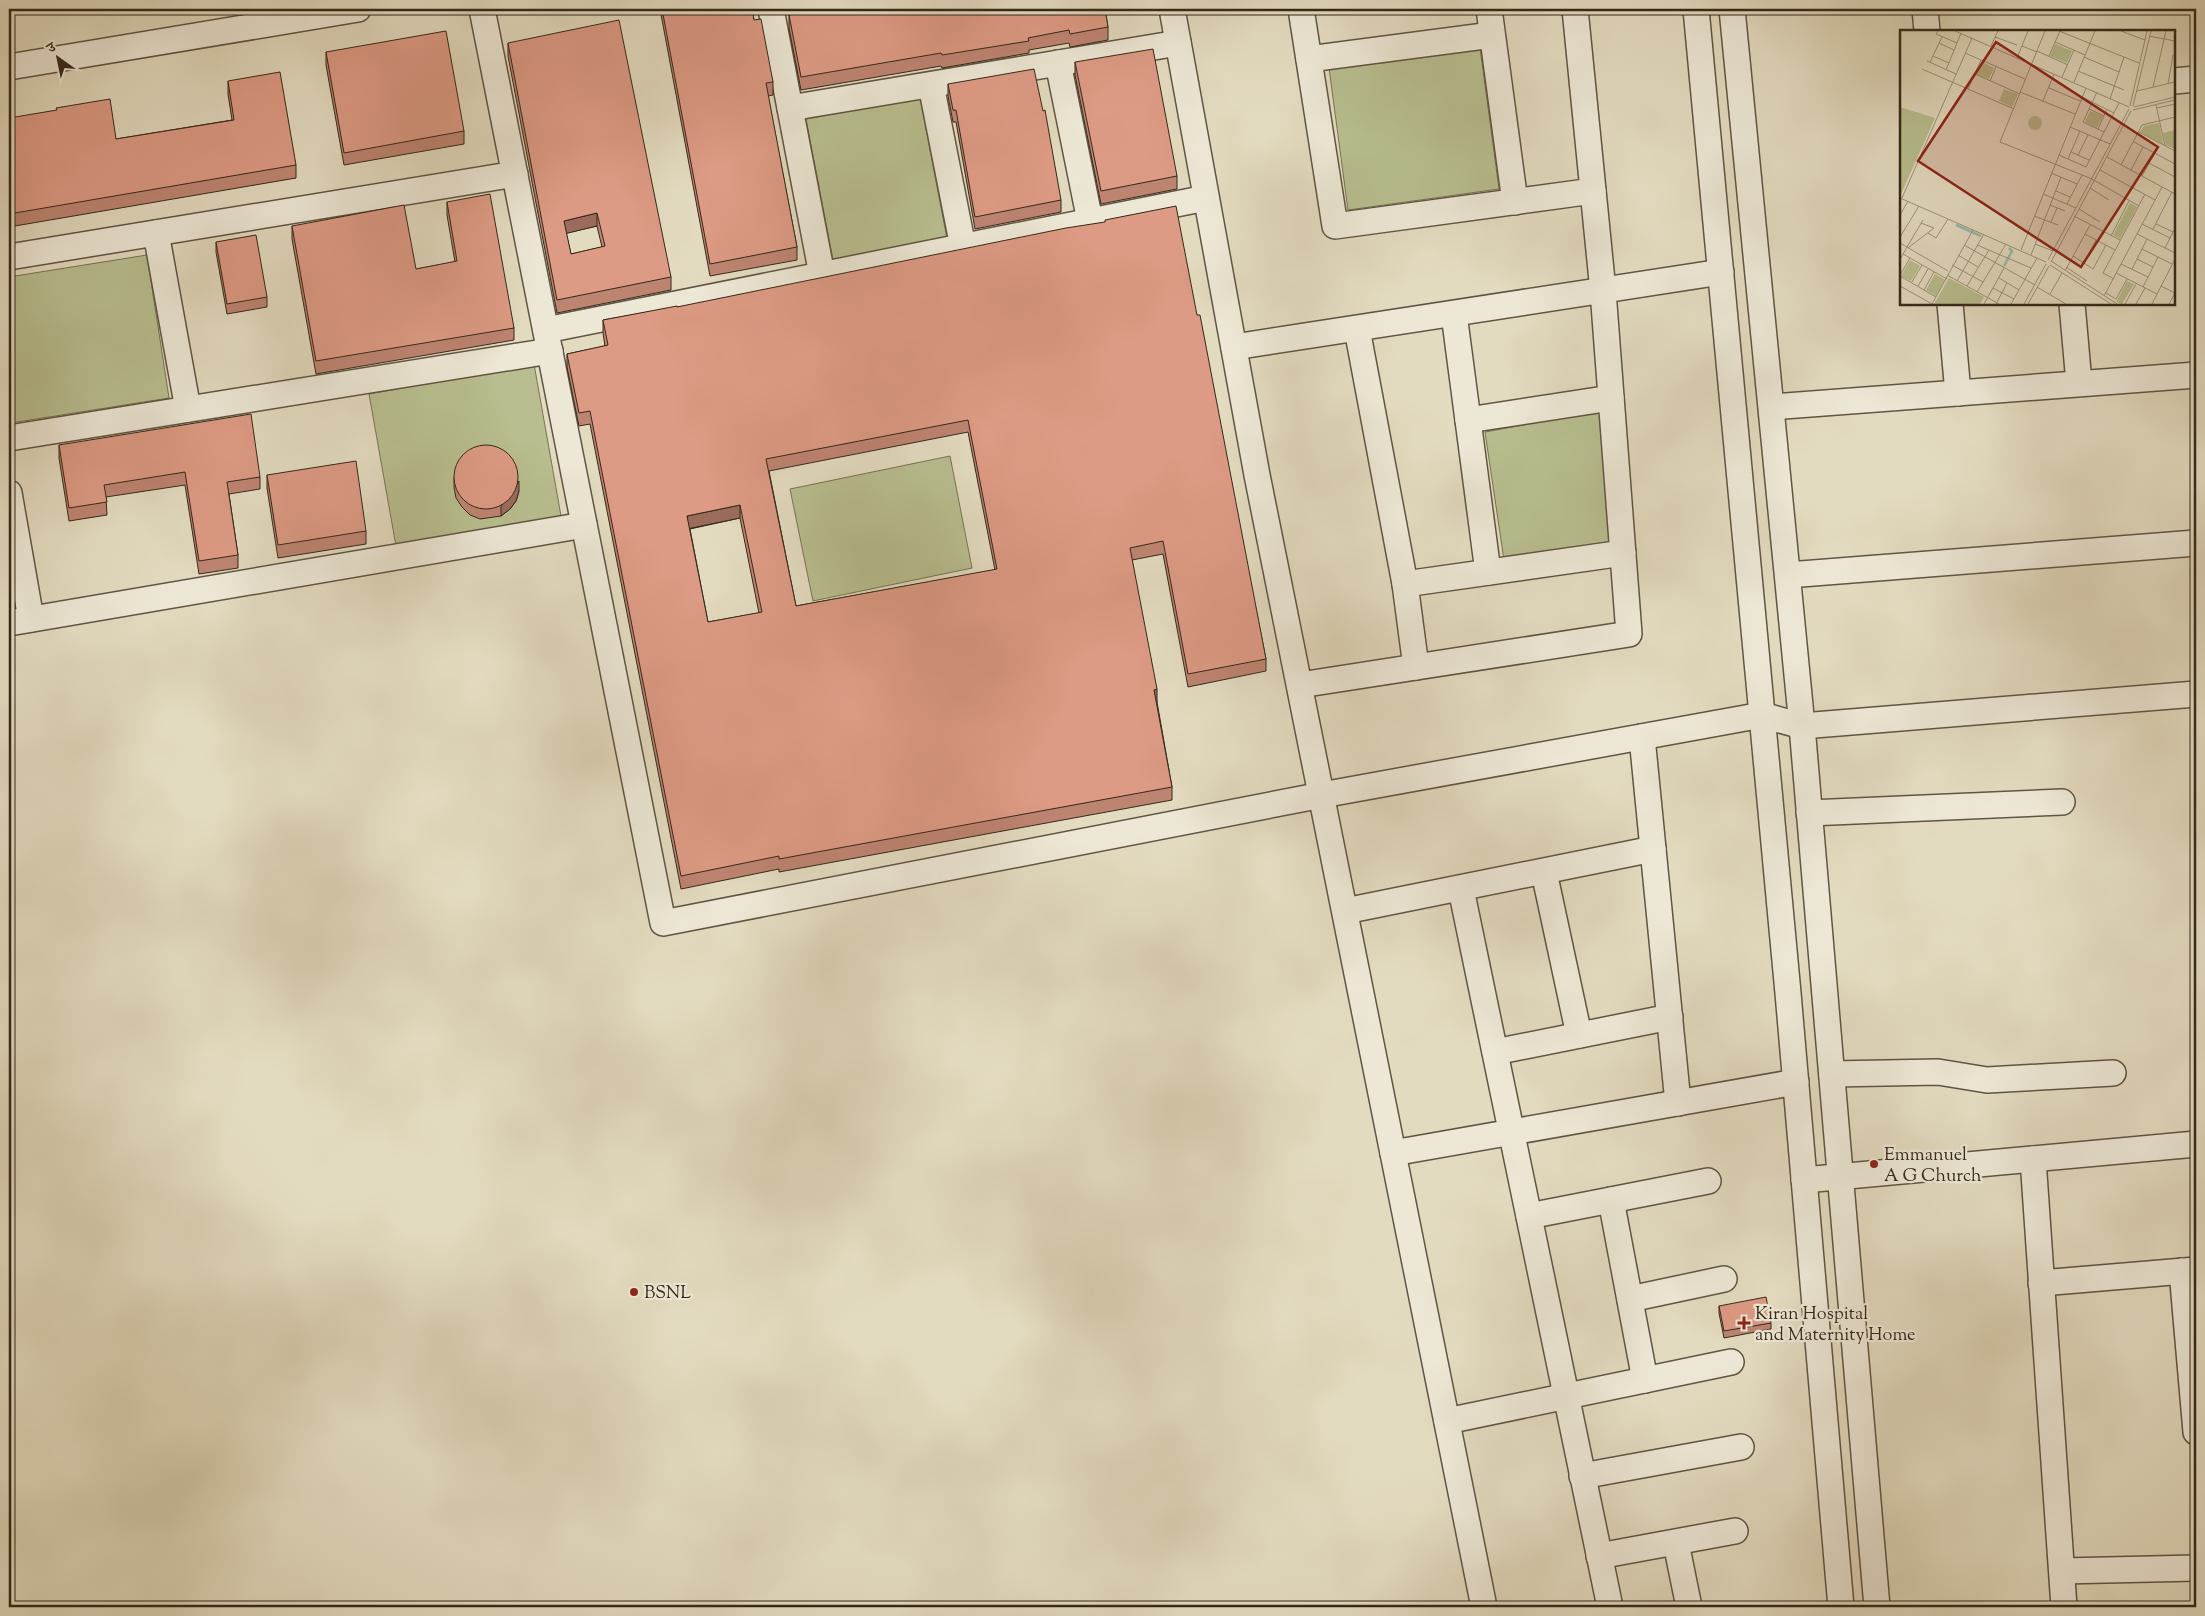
<svg xmlns="http://www.w3.org/2000/svg" width="2205" height="1616" font-family="'Sorts Mill Goudy','Noto Serif Devanagari',serif">
  <rect width="100%" height="100%" fill="#e3dbc0"/>
  <filter id="stains"><feTurbulence type="fractalNoise" baseFrequency=".004" numOctaves="4"/><feColorMatrix values="0 0 0 0 .2 0 0 0 0 .09 0 0 0 0 .02 0 0 0 .5 -.17"/></filter>
  <radialGradient id="worn" r=".72"><stop offset=".6" stop-color="#630" stop-opacity="0"/><stop offset="1" stop-color="#630" stop-opacity=".3"/></radialGradient>
  <g fill="#b8be8f" stroke="#767354">
    <path d="M 1480,48 L 1499,189 L 1348,210 L 1329,68 Z"/>
    <path d="M 920,97 L 947,239 L 833,260 L 806,119 Z"/>
    <path d="M 147,255 L 169,398 L 11,423 L 9,407 L 9,277 Z"/>
    <path d="M 534,364 L 561,516 L 396,546 L 369,394 Z"/>
    <path d="M 1600,411 L 1612,545 L 1504,560 L 1485,432 Z"/>
    <path d="M 950,456 L 972,568 L 813,601 L 790,489 Z"/>
  </g>
  <g fill="none" stroke-linecap="round" stroke-linejoin="round">
    <defs>
      <g id="minor">
        <path d="M 482,9 L 663,923 L 1322,795 L 1762,715 L 1802,726 L 2196,694"/>
        <path d="M 771,9 L 822,275"/>
        <path d="M 1172,9 L 1257,475 L 1484,1607"/>
        <path d="M 1301,9 L 1335,226 L 1593,191"/>
        <path d="M 1489,9 L 1515,202"/>
        <path d="M 1696,9 L 1788,993 L 1841,1607"/>
        <path d="M 1732,9 L 1802,726 L 1877,1607"/>
        <path d="M 1925,9 L 1927,31"/>
        <path d="M 1309,59 L 1492,35"/>
        <path d="M 1058,63 L 1090,221"/>
        <path d="M 9,67 L 358,9"/>
        <path d="M 2174,81 L 2196,79"/>
        <path d="M 931,85 L 963,247"/>
        <path d="M 790,108 L 1178,43"/>
        <path d="M 156,233 L 188,409"/>
        <path d="M 9,257 L 515,174"/>
        <path d="M 1950,304 L 1958,393"/>
        <path d="M 2072,304 L 2079,383"/>
        <path d="M 1454,314 L 1488,572"/>
        <path d="M 1357,329 L 1405,584 L 1416,667"/>
        <path d="M 546,330 L 1206,198"/>
        <path d="M 1234,347 L 1721,272"/>
        <path d="M 1772,407 L 2196,375"/>
        <path d="M 1468,420 L 1611,398"/>
        <path d="M 9,438 L 550,351"/>
        <path d="M 9,493 L 31,619"/>
        <path d="M 1788,575 L 2196,543"/>
        <path d="M 1405,584 L 1623,553"/>
        <path d="M 9,623 L 584,525"/>
        <path d="M 1300,685 L 1629,634 L 1603,291 L 1575,9"/>
        <path d="M 1642,737 L 1678,1103"/>
        <path d="M 1809,813 L 2062,802"/>
        <path d="M 1544,872 L 1579,1035"/>
        <path d="M 1461,889 L 1610,1607"/>
        <path d="M 1345,911 L 1653,849"/>
        <path d="M 1495,1052 L 1670,1017"/>
        <path d="M 1832,1074 L 1938,1072 L 1987,1080 L 2113,1073"/>
        <path d="M 1393,1153 L 1796,1082"/>
        <path d="M 2033,1159 L 2064,1607"/>
        <path d="M 1804,1180 L 2196,1144"/>
        <path d="M 1611,1200 L 1645,1380"/>
        <path d="M 1529,1216 L 1708,1181"/>
        <path d="M 2182,1271 L 2196,1432"/>
        <path d="M 2041,1283 L 2196,1270"/>
        <path d="M 1630,1299 L 1724,1279"/>
        <path d="M 1447,1421 L 1731,1362"/>
        <path d="M 1582,1476 L 1741,1447"/>
        <path d="M 1676,1543 L 1689,1607"/>
        <path d="M 1599,1556 L 1735,1531"/>
        <path d="M 2062,1571 L 2196,1568"/>
      </g>
    </defs>
    <use href="#minor" stroke="#605543" stroke-width="28"/>
    <use href="#minor" stroke="#ede8d6" stroke-width="25"/>
  </g>
  <g fill="#be8472" stroke="#342819" fill-rule="evenodd">
    <path d="M 660,9 L 752,9 L 754,20 L 773,82 L 773,95 L 768,96 L 797,247 L 797,260 L 710,276 Z"/>
    <path d="M 816,9 L 1105,9 L 1108,27 L 1108,40 L 1070,47 L 1069,43 L 1029,50 L 1029,53 L 942,68 L 941,66 L 801,90 L 789,28 L 789,15 L 817,10 Z"/>
    <path d="M 508,43 L 671,277 L 671,290 L 557,313 L 508,56 ZM 597,226 L 602,247 L 571,254 L 566,233 Z"/>
    <path d="M 326,52 L 464,131 L 464,144 L 344,165 L 326,65 Z"/>
    <path d="M 1075,62 L 1177,176 L 1177,189 L 1101,204 L 1075,75 Z"/>
    <path d="M 228,81 L 296,165 L 296,178 L 9,227 L 9,118 L 116,139 L 232,120 L 228,94 Z"/>
    <path d="M 948,84 L 1061,200 L 1061,212 L 975,229 L 956,122 L 953,122 L 948,96 Z"/>
    <path d="M 447,202 L 514,328 L 514,340 L 316,374 L 292,239 L 292,226 L 416,269 L 455,262 L 447,215 Z"/>
    <path d="M 216,242 L 267,297 L 267,307 L 227,314 L 216,252 Z"/>
    <path d="M 677,307 L 1197,315 L 1266,659 L 1266,671 L 1188,687 L 1163,554 L 1132,560 L 1172,787 L 1172,800 L 779,872 L 779,869 L 681,889 L 590,424 L 579,426 L 567,367 L 567,354 L 605,346 L 603,333 L 603,320 ZM 968,432 L 995,570 L 796,606 L 769,471 ZM 740,518 L 759,613 L 708,622 L 690,529 Z"/>
    <path d="M 59,445 L 260,477 L 260,489 L 229,494 L 238,555 L 238,568 L 199,574 L 185,485 L 106,497 L 107,515 L 69,521 L 59,458 Z"/>
    <path d="M 267,475 L 366,531 L 366,544 L 278,558 L 267,488 Z"/>
    <path d="M 454,477 L 519,491 L 516,501 L 510,509 L 501,516 L 480,519 L 470,515 L 462,507 L 456,498 L 454,487 Z"/>
    <path d="M 1719,1306 L 1771,1323 L 1771,1329 L 1724,1338 L 1719,1313 Z"/>
  </g>
  <g fill="#9b6c5c" stroke="#342819">
    <path d="M 597,213 L 597,226 L 564,234 L 564,221 Z"/>
    <path d="M 519,481 L 519,491 L 516,501 L 510,509 L 501,516 L 501,506 Z"/>
    <path d="M 740,505 L 740,518 L 687,529 L 687,516 Z"/>
    <path d="M 1157,689 L 1157,702 L 1154,703 L 1154,690 Z"/>
  </g>
  <g fill="#dd9a84" stroke="#342819" fill-rule="evenodd">
    <path d="M 662,9 L 752,9 L 754,20 L 761,19 L 773,82 L 766,83 L 797,247 L 710,264 Z"/>
    <path d="M 819,9 L 1105,9 L 1108,27 L 1070,34 L 1069,30 L 1028,38 L 1029,41 L 942,55 L 941,53 L 801,77 L 789,15 L 819,10 Z"/>
    <path d="M 619,20 L 671,277 L 557,300 L 508,43 ZM 597,213 L 605,246 L 571,254 L 564,221 Z"/>
    <path d="M 446,31 L 464,131 L 344,153 L 326,52 Z"/>
    <path d="M 1153,49 L 1177,176 L 1101,191 L 1075,62 Z"/>
    <path d="M 1034,69 L 1043,111 L 1045,110 L 1061,200 L 975,217 L 956,110 L 953,110 L 948,84 Z"/>
    <path d="M 280,72 L 296,165 L 9,214 L 9,118 L 57,110 L 56,108 L 110,99 L 116,139 L 234,120 L 228,81 Z"/>
    <path d="M 490,194 L 514,328 L 316,361 L 292,226 L 404,205 L 416,269 L 457,261 L 447,202 Z"/>
    <path d="M 1176,206 L 1197,315 L 1200,315 L 1266,659 L 1188,674 L 1163,541 L 1130,548 L 1157,689 L 1154,690 L 1172,787 L 779,859 L 779,856 L 681,876 L 590,411 L 579,413 L 567,354 L 608,345 L 603,320 L 677,306 L 677,307 L 1066,228 L 1105,222 L 1105,220 ZM 968,420 L 997,569 L 796,606 L 766,459 ZM 740,505 L 762,612 L 708,622 L 687,516 Z"/>
    <path d="M 256,235 L 267,297 L 227,304 L 216,242 Z"/>
    <path d="M 251,414 L 260,477 L 227,482 L 238,555 L 199,561 L 185,472 L 104,485 L 107,502 L 69,508 L 59,445 Z"/>
    <circle cx="486" cy="477" r="32"/>
    <path d="M 356,461 L 366,531 L 278,545 L 267,475 Z"/>
    <path d="M 1766,1297 L 1771,1323 L 1724,1331 L 1719,1306 Z"/>
  </g>
  <g fill="#8f2418" stroke="#ede8d6" stroke-width="2">
    <circle cx="1874" cy="1164" r="5"/>
    <circle cx="634" cy="1292" r="5"/>
    <path d="M1741.5 1315.5h5v5h5v5h-5v5h-5v-5h-5v-5h5z"/>
  </g>
  <g text-anchor="middle" stroke-width="4.5" stroke-linejoin="round" paint-order="stroke">
    <g font-size="18" fill="#342819" stroke="#ede8d6" text-anchor="start">
      <text x="1884" y="1160">Emmanuel<tspan x="1884" dy="21">A G Church</tspan></text>
      <text x="644" y="1298">BSNL</text>
      <text x="1755" y="1319">Kiran Hospital<tspan x="1755" dy="21">and Maternity Home</tspan></text>
    </g>
  </g>
  <g transform="translate(1900 30)">
    <rect width="275" height="275" fill="#e3dbc0"/>
    <path d="M 155,14 L 172,21 L 167,33 L 150,26 ZM 82,32 L 94,38 L 89,49 L 76,44 ZM 104,59 L 118,64 L 112,77 L 99,71 ZM 0,77 L 35,88 L 1,164 L 0,164 ZM 190,81 L 203,86 L 197,98 L 185,92 ZM128 93a7 7 0 1 1 14 0a7 7 0 1 1-14 0ZM 259,93 L 263,114 L 240,102 L 244,96 ZM 275,100 L 275,119 L 266,115 L 263,103 ZM 230,173 L 237,177 L 220,209 L 213,205 ZM 10,230 L 20,236 L 11,251 L 1,246 ZM 35,244 L 45,250 L 36,266 L 26,260 ZM 49,248 L 84,267 L 80,274 L 34,274 ZM 227,251 L 234,254 L 222,274 L 216,272 Z" fill="#b8be8f"/>
    <path fill="none" stroke="#95bbaf" stroke-width="2.5" d="M 56,195 L 81,206M 104,236 L 112,221 L 109,218"/>
    <path fill="none" stroke="#9d937d" stroke-width="1" d="M 38,1 L 36,4 L 57,13M 55,1 L 229,77M 145,1 L 100,112 L 192,149 L 239,176M 159,1 L 239,33M 221,1 L 245,10M 249,6 L 275,11M 95,7 L 117,15M 155,12 L 185,25M 39,13 L 54,20M 91,16 L 98,1M 122,16 L 137,22M 137,21 L 168,35M 65,23 L 125,49M 33,26 L 49,33M 149,26 L 160,1M 184,27 L 219,42M 117,28 L 128,1M 27,31 L 56,44M 30,32 L 42,7M 22,39 L 114,79M 46,40 L 61,3M 178,41 L 224,60M 75,44 L 120,64M 162,47 L 174,20M 90,51 L 96,37M 174,52 L 195,1M 268,54 L 273,25M 253,57 L 266,1M 149,58 L 180,71M 68,59 L 81,30M 237,61 L 275,52M 120,62 L 175,84M 197,62 L 183,92 L 204,102M 182,67 L 214,83M 210,69 L 224,27M 143,71 L 154,44M 256,75 L 265,116M 230,76 L 247,1M 233,76 L 251,1M 234,77 L 275,67M 257,78 L 275,74M 189,79 L 204,86M 233,80 L 275,70M 170,97 L 210,114M 198,99 L 207,79M 239,102 L 275,121M 234,112 L 275,134M 171,122 L 189,130M 159,125 L 186,137 L 219,73M 178,125 L 188,105M 207,127 L 275,164M 168,129 L 180,101M 249,133 L 275,147M 221,135 L 242,95 L 275,87M 200,140 L 255,170M 231,140 L 243,117M 151,143 L 177,154M 242,146 L 255,123M 190,158 L 209,170M 156,161 L 170,167M 143,164 L 176,178M 0,168 L 146,232M 2,168 L 72,8M 167,174 L 182,145M 150,175 L 165,181M 179,179 L 200,192M 0,185 L 8,171M 134,186 L 158,195M 174,186 L 220,210M 151,192 L 157,178M 242,194 L 270,208M 256,194 L 273,202M 253,199 L 272,162M 28,203 L 36,208 L 48,189M 185,204 L 215,220M 237,204 L 275,223M 211,206 L 229,171M 0,207 L 19,176M 0,213 L 48,241M 135,214 L 153,221M 64,215 L 135,255M 77,215 L 131,238M 8,218 L 34,198 L 21,193M 265,218 L 275,198M 242,219 L 272,234M 121,220 L 186,58M 3,224 L 47,249M 58,225 L 78,237M 131,225 L 161,147M 173,226 L 193,239 L 206,215M 0,229 L 23,190M 237,229 L 253,237M 148,230 L 229,79M 151,231 L 217,274M 151,232 L 231,81M 184,233 L 196,210M 221,234 L 248,247M 52,235 L 83,252M 150,235 L 211,274M 166,237 L 187,251M 232,239 L 247,209M 165,241 L 190,195M 216,243 L 257,264M 0,245 L 10,228M 47,245 L 99,274M 0,246 L 36,267M 99,248 L 119,260M 214,249 L 203,243 L 245,164M 57,251 L 84,204M 12,252 L 22,235M 0,256 L 32,274M 18,256 L 28,239M 67,256 L 89,220M 261,256 L 275,263 L 269,274M 137,257 L 166,274M 243,257 L 258,227M 93,258 L 114,269M 24,260 L 34,242M 77,262 L 106,214M 206,263 L 216,269 L 227,249M 150,264 L 162,243M 204,266 L 262,157M 32,274 L 73,200M 84,274 L 104,238M 96,274 L 107,253M 111,274 L 137,228M 124,274 L 146,234M 128,274 L 149,236M 225,274 L 236,254M 236,274 L 245,258M 252,274 L 275,229"/>
    <path fill="#8f2418" fill-opacity="0.15" stroke="#8f2418" stroke-width="2.5" d="M 96,12 L 258,117 L 181,237 L 18,131 Z"/>
    <rect width="275" height="275" fill="none" stroke="#342819" stroke-width="2.5"/>
  </g>
  <rect width="2205" height="1616" fill="none" stroke="#e3dbc0" stroke-width="30"/>
  <rect x="10" y="10" width="2185" height="1596" fill="none" stroke="#342819" stroke-width="2.5"/>
  <rect x="15" y="15" width="2175" height="1586" fill="none" stroke="#342819"/>
  <g transform="translate(58 58) rotate(327)" stroke="#ede8d6" stroke-width="4" paint-order="stroke">
  <path d="M0-4L9 19L0 12L-9 19Z" fill="#342819"/>
  <text y="-8" font-size="14" font-weight="bold" text-anchor="middle" fill="#342819">उ</text>
  </g>
  <rect width="100%" height="100%" filter="url(#stains)"/>
  <rect width="100%" height="100%" fill="url(#worn)"/>
</svg>
